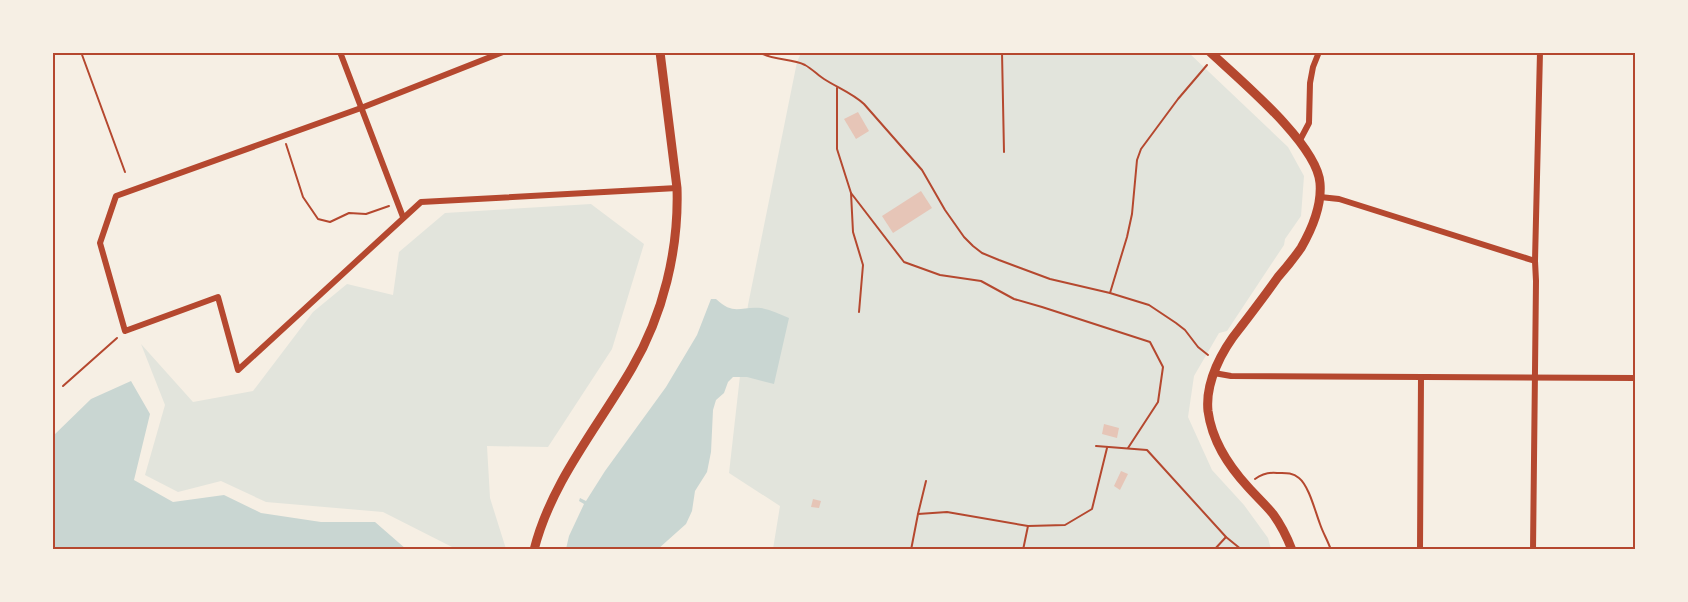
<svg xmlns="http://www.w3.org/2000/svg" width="1688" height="602" font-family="'Alegreya Sans',sans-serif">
  <rect width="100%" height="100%" fill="#f6efe4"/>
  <g fill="#e2e4dc">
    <path d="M 801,53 L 1189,53 L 1288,147 L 1304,176 L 1301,216 L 1285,239 L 1284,245 L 1227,331 L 1219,333 L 1194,376 L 1188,417 L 1212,470 L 1244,505 L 1268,538 L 1271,549 L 773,549 L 780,506 L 729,473 L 748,305 L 797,62 Z"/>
    <path d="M 591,204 L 644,244 L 612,349 L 548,447 L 487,446 L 490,498 L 506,549 L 456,549 L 383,512 L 266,502 L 221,481 L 178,492 L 145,475 L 165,405 L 141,344 L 193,402 L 253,391 L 313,312 L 347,284 L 393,295 L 399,252 L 445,213 Z"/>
  </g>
  <g fill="#c9d6d2">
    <path d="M 711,299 L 716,299 C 734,316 740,306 761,308 C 771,310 780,314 789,318 L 774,384 L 747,377 L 733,377 L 728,382 L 724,393 L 716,400 L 713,410 L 711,452 L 707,472 L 695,491 L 692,511 L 686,524 L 658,549 L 566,549 L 569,536 L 584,504 L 579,501 L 580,498 L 586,501 L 605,471 L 666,387 L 697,335 Z"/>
    <path d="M 131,381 L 150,414 L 134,480 L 173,502 L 224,495 L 261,513 L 321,522 L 375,522 L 406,549 L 53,549 L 53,436 L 91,399 Z"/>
  </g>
  <g fill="#e6c5b7">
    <path d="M 858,112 L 869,131 L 856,139 L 844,119 Z"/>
    <path d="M 921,191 L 932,208 L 893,233 L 882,216 Z"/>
    <path d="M 1104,424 L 1119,428 L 1117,438 L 1102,434 Z"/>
    <path d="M 1121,471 L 1128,474 L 1120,490 L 1114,486 Z"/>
    <path d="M 813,499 L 821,501 L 819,508 L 811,507 Z"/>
  </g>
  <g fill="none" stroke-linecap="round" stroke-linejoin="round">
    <g stroke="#b5482f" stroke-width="2">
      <path d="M 81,52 L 125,172"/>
      <path d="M 759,52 C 773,61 791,58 805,65 C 812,69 818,75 824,79 C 838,88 852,93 864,104 L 922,170 L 945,210 L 964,237 L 973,246 L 982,253 L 999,260 L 1050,279 L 1110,293 L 1149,305 L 1176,323 L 1185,330 L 1198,347 L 1208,355"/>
      <path d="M 1002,52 L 1004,152"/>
      <path d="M 837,88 L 837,149 L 851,193"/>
      <path d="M 286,144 L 303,197 L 318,219 L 330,222 L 349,213 L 366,214 L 389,206"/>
      <path d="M 1110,293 L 1127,237 L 1132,214 L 1137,160 L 1141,149 L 1178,99 L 1207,65"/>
      <path d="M 859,312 L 863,265 L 853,232 L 851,193 L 904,262 L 940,275 L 981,281 L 1014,299 L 1042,307 L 1150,342 L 1163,367 L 1158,402 L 1128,448"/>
      <path d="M 63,386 L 117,338"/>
      <path d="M 1096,446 L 1147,450 L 1226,537 L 1242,550"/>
      <path d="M 1255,479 C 1262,474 1268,472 1277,473 C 1285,473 1292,472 1299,478 C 1309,486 1315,511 1320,524 C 1323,533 1328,541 1331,550"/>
      <path d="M 918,514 L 926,481"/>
      <path d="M 911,550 L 918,514 L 947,512 L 1028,526 L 1065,525 L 1092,509 L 1107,448"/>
      <path d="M 1023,550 L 1028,526"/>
      <path d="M 1214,550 L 1226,537"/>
    </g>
    <g stroke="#b5482f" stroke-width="6">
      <path d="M 340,52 L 403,217"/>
      <path d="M 503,52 L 361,108 L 116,196 L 100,243 L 125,331 L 218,297 L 238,370 L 421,202 L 677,188"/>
      <path d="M 1300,140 L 1309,123 L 1310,83 L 1313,67 L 1319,52"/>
      <path d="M 1320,197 L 1339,199 L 1535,261"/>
      <path d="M 1214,373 L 1231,376 L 1636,378"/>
      <path d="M 1420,550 L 1421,377"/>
      <path d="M 1533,550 L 1536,281 L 1535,261 L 1540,52"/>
    </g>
    <g stroke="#b5482f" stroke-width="9">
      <path d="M 1210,52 C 1240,80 1317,144 1320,183 C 1322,206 1312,229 1301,248 C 1294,258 1286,268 1278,277 C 1266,294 1253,311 1240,328 C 1222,350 1205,382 1208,411 C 1212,441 1228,465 1248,487 C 1256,496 1265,504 1273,514 C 1281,525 1287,537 1292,550"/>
      <path d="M 534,550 C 551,482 598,427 632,368 C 663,315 679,250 677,188 L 660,52"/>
    </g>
  </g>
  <rect width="1688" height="602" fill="none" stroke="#f6efe4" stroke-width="108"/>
  <rect x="54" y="54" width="1580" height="494" fill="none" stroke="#b5482f" stroke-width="2"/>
</svg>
